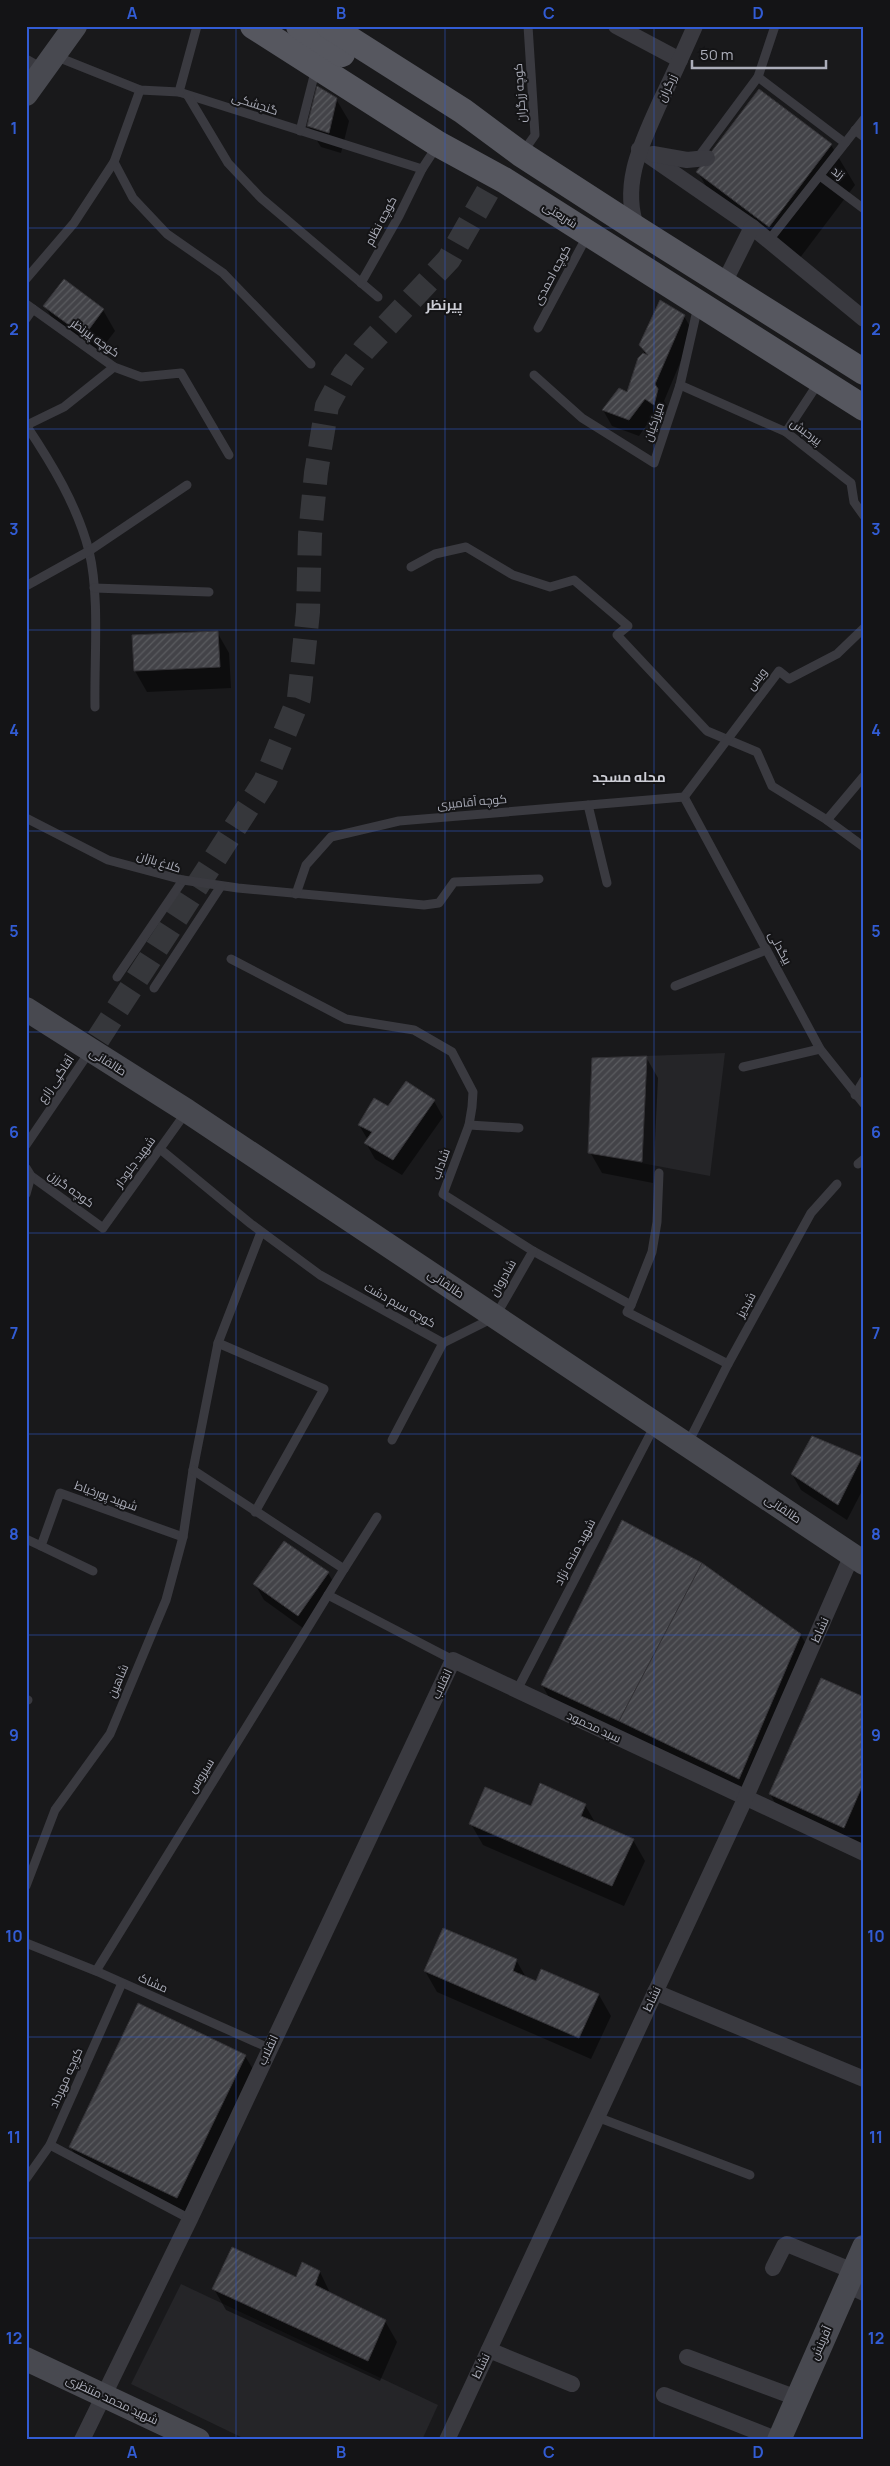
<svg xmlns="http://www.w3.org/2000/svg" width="890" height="2466" font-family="Manrope,Cairo,sans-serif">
  <defs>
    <pattern id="building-hatch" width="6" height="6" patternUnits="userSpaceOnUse" patternTransform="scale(1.25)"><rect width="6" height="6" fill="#434348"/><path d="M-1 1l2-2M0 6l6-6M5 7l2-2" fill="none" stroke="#5b5c60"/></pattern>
  </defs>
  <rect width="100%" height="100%" fill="#19191b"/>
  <g fill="#252528">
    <path d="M 725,1053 L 710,1176 L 588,1153 L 592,1058 Z"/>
    <path d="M 181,2284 L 438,2405 L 422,2440 L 247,2440 L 131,2384 Z"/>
  </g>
  <g fill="#0007">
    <path d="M 336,99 L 349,121 L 341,153 L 321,147 L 308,126 Z"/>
    <path d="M 831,145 L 855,185 L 793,267 L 721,213 L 698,172 Z"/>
    <path d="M 45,306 L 103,310 L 115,331 L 96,356 L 57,327 Z"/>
    <path d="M 684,316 L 693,332 L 664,401 L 667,406 L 663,419 L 654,414 L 639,436 L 612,426 L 603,410 L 628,393 L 646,356 L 640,345 Z"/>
    <path d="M 217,632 L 229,653 L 231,688 L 147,692 L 135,671 Z"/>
    <path d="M 646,1057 L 658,1078 L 653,1183 L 602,1173 L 590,1152 Z"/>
    <path d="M 406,1083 L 434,1101 L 443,1117 L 402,1175 L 375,1159 L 366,1143 L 368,1140 L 359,1125 L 389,1108 Z"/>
    <path d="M 861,1458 L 864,1462 L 864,1487 L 847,1520 L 801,1490 L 792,1474 Z"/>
    <path d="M 328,1573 L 337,1588 L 307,1631 L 264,1600 L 255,1584 Z"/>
    <path d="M 800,1634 L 813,1656 L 751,1800 L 554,1706 L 542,1685 Z"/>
    <path d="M 864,1699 L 864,1852 L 787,1824 L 770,1794 Z"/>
    <path d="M 585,1805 L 596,1824 L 633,1840 L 645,1861 L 624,1906 L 483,1845 L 471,1824 L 531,1808 Z"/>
    <path d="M 516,1960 L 527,1979 L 536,1983 L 541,1970 L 599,1995 L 611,2016 L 591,2059 L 437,1992 L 425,1971 Z"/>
    <path d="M 245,2056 L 257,2076 L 189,2218 L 82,2167 L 70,2146 Z"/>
    <path d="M 320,2272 L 331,2295 L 385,2321 L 397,2342 L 380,2381 L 226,2310 L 214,2289 L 297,2279 Z"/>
  </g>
  <g fill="url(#building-hatch)" stroke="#343337">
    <path d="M 317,86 L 337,98 L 329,133 L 307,126 Z"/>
    <path d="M 759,89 L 832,144 L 769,227 L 696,172 Z"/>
    <path d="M 64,279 L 104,309 L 84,336 L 43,306 Z"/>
    <path d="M 660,300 L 685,315 L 655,384 L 658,389 L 654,405 L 645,399 L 629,420 L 602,410 L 619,388 L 627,392 L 638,358 L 643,353 L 648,355 L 639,345 Z"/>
    <path d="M 218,631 L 220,667 L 134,671 L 132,635 Z"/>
    <path d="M 647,1056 L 642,1162 L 588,1153 L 592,1058 Z"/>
    <path d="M 406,1081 L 435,1100 L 393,1160 L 364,1143 L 372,1132 L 358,1125 L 374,1098 L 388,1106 Z"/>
    <path d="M 812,1436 L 862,1457 L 838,1505 L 791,1474 Z"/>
    <path d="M 622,1520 L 702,1563 L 619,1721 L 541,1685 Z"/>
    <path d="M 284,1541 L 329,1572 L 298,1616 L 253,1584 Z"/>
    <path d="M 702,1563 L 801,1634 L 739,1779 L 619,1721 Z"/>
    <path d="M 821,1678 L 864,1697 L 864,1782 L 844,1828 L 769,1794 Z"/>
    <path d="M 540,1783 L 586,1804 L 581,1816 L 634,1839 L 612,1886 L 469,1824 L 485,1787 L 531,1806 Z"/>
    <path d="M 443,1928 L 517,1959 L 513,1971 L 536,1981 L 541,1969 L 599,1994 L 579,2038 L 424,1971 Z"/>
    <path d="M 138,2003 L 246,2055 L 177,2198 L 69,2147 Z"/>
    <path d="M 232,2247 L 296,2277 L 302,2262 L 320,2271 L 315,2285 L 386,2320 L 368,2361 L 212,2289 Z"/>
  </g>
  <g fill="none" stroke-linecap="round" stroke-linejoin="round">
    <path stroke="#36373b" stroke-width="24" stroke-dasharray="24 12" stroke-linecap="butt" d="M 98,1039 L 265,781 L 299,698 L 308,612 L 310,535 L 316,473 L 327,406 L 344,375 L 364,350 L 449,259 L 496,177"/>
    <g stroke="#3a3a40" stroke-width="9">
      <path d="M 55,56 L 140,90 L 179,92 L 422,169 L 437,146"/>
      <path d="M 758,77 L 845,143"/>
      <path d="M 179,92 L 197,26"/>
      <path d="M 188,96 L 228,163 L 261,198 L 378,297"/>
      <path d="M 855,130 L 864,137"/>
      <path d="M 300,131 L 316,68"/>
      <path d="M 523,152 L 535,135 L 528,26"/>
      <path d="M 697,159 L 758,77 L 775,26"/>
      <path d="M 114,162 L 133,198 L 167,234 L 223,273 L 311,364"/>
      <path d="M 820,176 L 864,209"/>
      <path d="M 769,240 L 864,119"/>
      <path d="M 26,279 L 74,223 L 114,162 L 140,90"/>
      <path d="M 361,283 L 399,216 L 422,169"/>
      <path d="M 26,304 L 114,367 L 141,377 L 181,373 L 229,455"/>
      <path d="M 26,319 L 33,309"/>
      <path d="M 538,328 L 587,236"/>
      <path d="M 534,375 L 582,418 L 654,463 L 680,385 L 698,306"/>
      <path d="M 680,385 L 786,432 L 851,483 L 854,502 L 864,516"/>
      <path d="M 26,425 C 52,464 77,505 89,551 C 100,597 94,659 95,707"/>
      <path d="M 27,425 L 64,407 L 114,367"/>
      <path d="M 786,432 L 819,382"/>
      <path d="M 411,567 L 435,554 L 466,547 L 513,575 L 550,587 L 574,580 L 628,626 L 617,635 L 707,731 L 757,752 L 772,786 L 827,820 L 864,847"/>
      <path d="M 26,586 L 89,551 L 187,485"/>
      <path d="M 94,588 L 209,592"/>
      <path d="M 684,797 L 820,1049 L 864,1104"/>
      <path d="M 684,797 L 779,671 L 789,679 L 837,654 L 864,628"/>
      <path d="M 588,805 L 607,883"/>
      <path d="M 26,818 L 108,860 L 183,880 L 117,977"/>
      <path d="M 827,820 L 864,776"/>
      <path d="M 183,880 L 238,888 L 424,905 L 439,903 L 454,882 L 539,879"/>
      <path d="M 296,894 L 306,865 L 331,837 L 399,821 L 684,797"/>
      <path d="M 231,959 L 346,1019 L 414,1030 L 452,1052 L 473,1092 L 472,1107 L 469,1125 L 443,1194 L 533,1251 L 631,1305 L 627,1312 L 728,1364"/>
      <path d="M 675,986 L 766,950"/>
      <path d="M 154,988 L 221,886"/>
      <path d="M 743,1067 L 820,1049"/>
      <path d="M 855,1095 L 864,1080"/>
      <path d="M 469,1125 L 519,1128"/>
      <path d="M 26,1145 L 90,1051"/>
      <path d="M 160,1149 L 251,1224 L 320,1275 L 443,1343 L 495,1317 L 533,1251"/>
      <path d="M 858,1164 L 864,1159"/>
      <path d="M 26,1168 L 31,1176 L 103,1228 L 187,1111"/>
      <path d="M 26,1194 L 31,1176"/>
      <path d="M 631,1305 L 652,1252 L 657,1222 L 659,1173"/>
      <path d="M 218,1343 L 261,1232"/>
      <path d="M 392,1440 L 443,1343"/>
      <path d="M 687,1445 L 728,1364 L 811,1213 L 837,1184"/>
      <path d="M 26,1539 L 41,1546 L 60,1493 L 183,1537"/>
      <path d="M 41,1546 L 93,1571"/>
      <path d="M 344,1569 L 377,1517"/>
      <path d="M 328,1595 L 453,1660"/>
      <path d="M 517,1690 L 655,1425"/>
      <path d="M 26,1699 L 28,1700"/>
      <path d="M 26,1886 L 55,1810 L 110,1734 L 166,1600 L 183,1537 L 193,1470 L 218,1343 L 324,1389 L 255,1512"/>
      <path d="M 26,1943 L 96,1971 L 269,2048"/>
      <path d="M 96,1971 L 344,1569 L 193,1470"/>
      <path d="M 597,2117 L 750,2175"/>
      <path d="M 50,2145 L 190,2219"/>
      <path d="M 26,2179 L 50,2145 L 122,1983"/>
    </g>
    <g stroke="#3a3a40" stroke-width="16">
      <path d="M 616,26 L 680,60"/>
      <path d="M 26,63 L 42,72"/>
      <path d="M 639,149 L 752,227 L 864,319"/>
      <path d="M 653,154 L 687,160 L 707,158"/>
      <path d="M 637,229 C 620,183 643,141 661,100 C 673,76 684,51 695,26"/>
      <path d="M 724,283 L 752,227"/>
      <path d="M 655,1992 L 864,2079"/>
      <path d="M 773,2268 L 784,2246 L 787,2244 L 853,2271"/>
      <path d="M 847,2285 L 864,2293"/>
      <path d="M 489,2350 L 572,2384"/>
      <path d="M 687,2357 L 797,2398"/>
      <path d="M 664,2395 L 778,2440"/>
      <path d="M 82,2440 L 190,2219 L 453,1660 L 864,1853"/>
      <path d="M 447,2440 L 745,1799 L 852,1555"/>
    </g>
    <g stroke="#484950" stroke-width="24">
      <path d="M 26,94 L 75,26"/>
      <path d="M 26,1009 L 187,1111 L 864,1563"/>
      <path d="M 26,2359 L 198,2440"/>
      <path d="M 779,2440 L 864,2247"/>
    </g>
    <g stroke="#56575f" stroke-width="26">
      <path d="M 253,26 L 438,144 L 504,180 L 864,408"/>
      <path d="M 299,26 L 342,54"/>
      <path d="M 329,26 L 463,111 L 521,154 L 637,229 L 864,372"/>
    </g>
  </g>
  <path fill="none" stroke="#325cd4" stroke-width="1" stroke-opacity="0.55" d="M 236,26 L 236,2440M 445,26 L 445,2440M 654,26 L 654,2440M 26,228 L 864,228M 26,429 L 864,429M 26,630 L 864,630M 26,831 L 864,831M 26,1032 L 864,1032M 26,1233 L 864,1233M 26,1434 L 864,1434M 26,1635 L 864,1635M 26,1836 L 864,1836M 26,2037 L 864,2037M 26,2238 L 864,2238"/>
  <g text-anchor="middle" stroke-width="4" stroke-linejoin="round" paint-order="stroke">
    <g font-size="12" fill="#acaeba" stroke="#141416">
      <text transform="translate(667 88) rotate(-65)" y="4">زرگران</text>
      <text transform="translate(520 93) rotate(-94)" y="4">کوچه زرگران</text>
      <text transform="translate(255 104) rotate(18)" y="4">گنجشکی</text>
      <text transform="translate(838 173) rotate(38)" y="4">زند</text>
      <text transform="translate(560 215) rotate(32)" y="4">شریعتی</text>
      <text transform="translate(381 221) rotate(-62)" y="4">کوچه نظام</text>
      <text transform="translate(552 275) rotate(-62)" y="4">کوچه احمدی</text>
      <text transform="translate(95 338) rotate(35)" y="4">کوچه پیرنظر</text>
      <text transform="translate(654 422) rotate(-71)" y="4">میرزکیان</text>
      <text transform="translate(806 432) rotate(36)" y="4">پیرحبش</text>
      <text transform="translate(757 679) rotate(-52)" y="4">ویس</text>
      <text transform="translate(472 802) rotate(-5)" y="4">کوچه آقامیری</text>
      <text transform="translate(159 862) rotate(18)" y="4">کلاغ بازان</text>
      <text transform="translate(780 948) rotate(62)" y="4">بیگدلی</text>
      <text transform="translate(108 1062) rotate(32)" y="4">طالقانی</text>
      <text transform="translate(56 1079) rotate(-56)" y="4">آقاگپی زارع</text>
      <text transform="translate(135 1162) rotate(-54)" y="4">شهید جلودار</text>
      <text transform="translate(441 1164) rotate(-70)" y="4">شاداب</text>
      <text transform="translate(71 1189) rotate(36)" y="4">کوچه گرزن</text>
      <text transform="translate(503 1278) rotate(-60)" y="4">شادروان</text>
      <text transform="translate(446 1284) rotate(34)" y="4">طالقانی</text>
      <text transform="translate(400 1305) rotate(29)" y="4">کوچه سیم دشت</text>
      <text transform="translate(746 1305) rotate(-61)" y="4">شبدیز</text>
      <text transform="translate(106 1496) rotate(20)" y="4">شهید پورخیاط</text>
      <text transform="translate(783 1509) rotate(34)" y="4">طالقانی</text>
      <text transform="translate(575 1552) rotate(-62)" y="4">شهید منده نژاد</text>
      <text transform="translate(820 1630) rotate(-66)" y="4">نشاط</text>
      <text transform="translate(118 1681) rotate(-67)" y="4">شاهین</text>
      <text transform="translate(442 1684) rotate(-65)" y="4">انقلاب</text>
      <text transform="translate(594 1727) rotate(25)" y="4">سید محمود</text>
      <text transform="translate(201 1776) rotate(-58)" y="4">سیروس</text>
      <text transform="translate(153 1983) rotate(24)" y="4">مشاک</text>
      <text transform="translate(652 1999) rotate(-65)" y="4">نشاط</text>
      <text transform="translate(268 2050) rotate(-65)" y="4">انقلاب</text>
      <text transform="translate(66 2078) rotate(-66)" y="4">کوچه مهرداد</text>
      <text transform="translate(821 2343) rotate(-66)" y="4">آفرینش</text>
      <text transform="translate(481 2366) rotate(-65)" y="4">نشاط</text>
      <text transform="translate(112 2400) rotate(25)" y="4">شهید محمد منتظری</text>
    </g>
    <g font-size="14" font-weight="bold" fill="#cdced6" stroke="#141416">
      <text x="444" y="310">پیرنظر</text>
      <text x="629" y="782">محله مسجد</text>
    </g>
  </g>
  <rect width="890" height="2466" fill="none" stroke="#141416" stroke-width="55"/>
  <path d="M692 60v8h134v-8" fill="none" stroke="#acaeba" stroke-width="2.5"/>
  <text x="700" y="60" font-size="15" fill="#acaeba" stroke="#141416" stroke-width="4" paint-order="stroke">50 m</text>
  <rect x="28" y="28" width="834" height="2410" fill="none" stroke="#325cd4" stroke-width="2"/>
  <g font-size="16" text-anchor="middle" font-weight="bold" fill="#325cd4">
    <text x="132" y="19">A</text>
    <text x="341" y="19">B</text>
    <text x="549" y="19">C</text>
    <text x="758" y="19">D</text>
    <text x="14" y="134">1</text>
    <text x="876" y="134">1</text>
    <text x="14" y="335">2</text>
    <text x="876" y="335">2</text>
    <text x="14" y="535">3</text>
    <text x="876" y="535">3</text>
    <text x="14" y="736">4</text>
    <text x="876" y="736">4</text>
    <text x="14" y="937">5</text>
    <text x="876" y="937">5</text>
    <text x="14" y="1138">6</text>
    <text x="876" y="1138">6</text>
    <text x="14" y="1339">7</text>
    <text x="876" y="1339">7</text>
    <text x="14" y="1540">8</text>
    <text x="876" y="1540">8</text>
    <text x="14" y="1741">9</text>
    <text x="876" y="1741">9</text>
    <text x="14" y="1942">10</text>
    <text x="876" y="1942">10</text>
    <text x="14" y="2143">11</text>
    <text x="876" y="2143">11</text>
    <text x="14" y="2344">12</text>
    <text x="876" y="2344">12</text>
    <text x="132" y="2458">A</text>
    <text x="341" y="2458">B</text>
    <text x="549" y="2458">C</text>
    <text x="758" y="2458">D</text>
  </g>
</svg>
